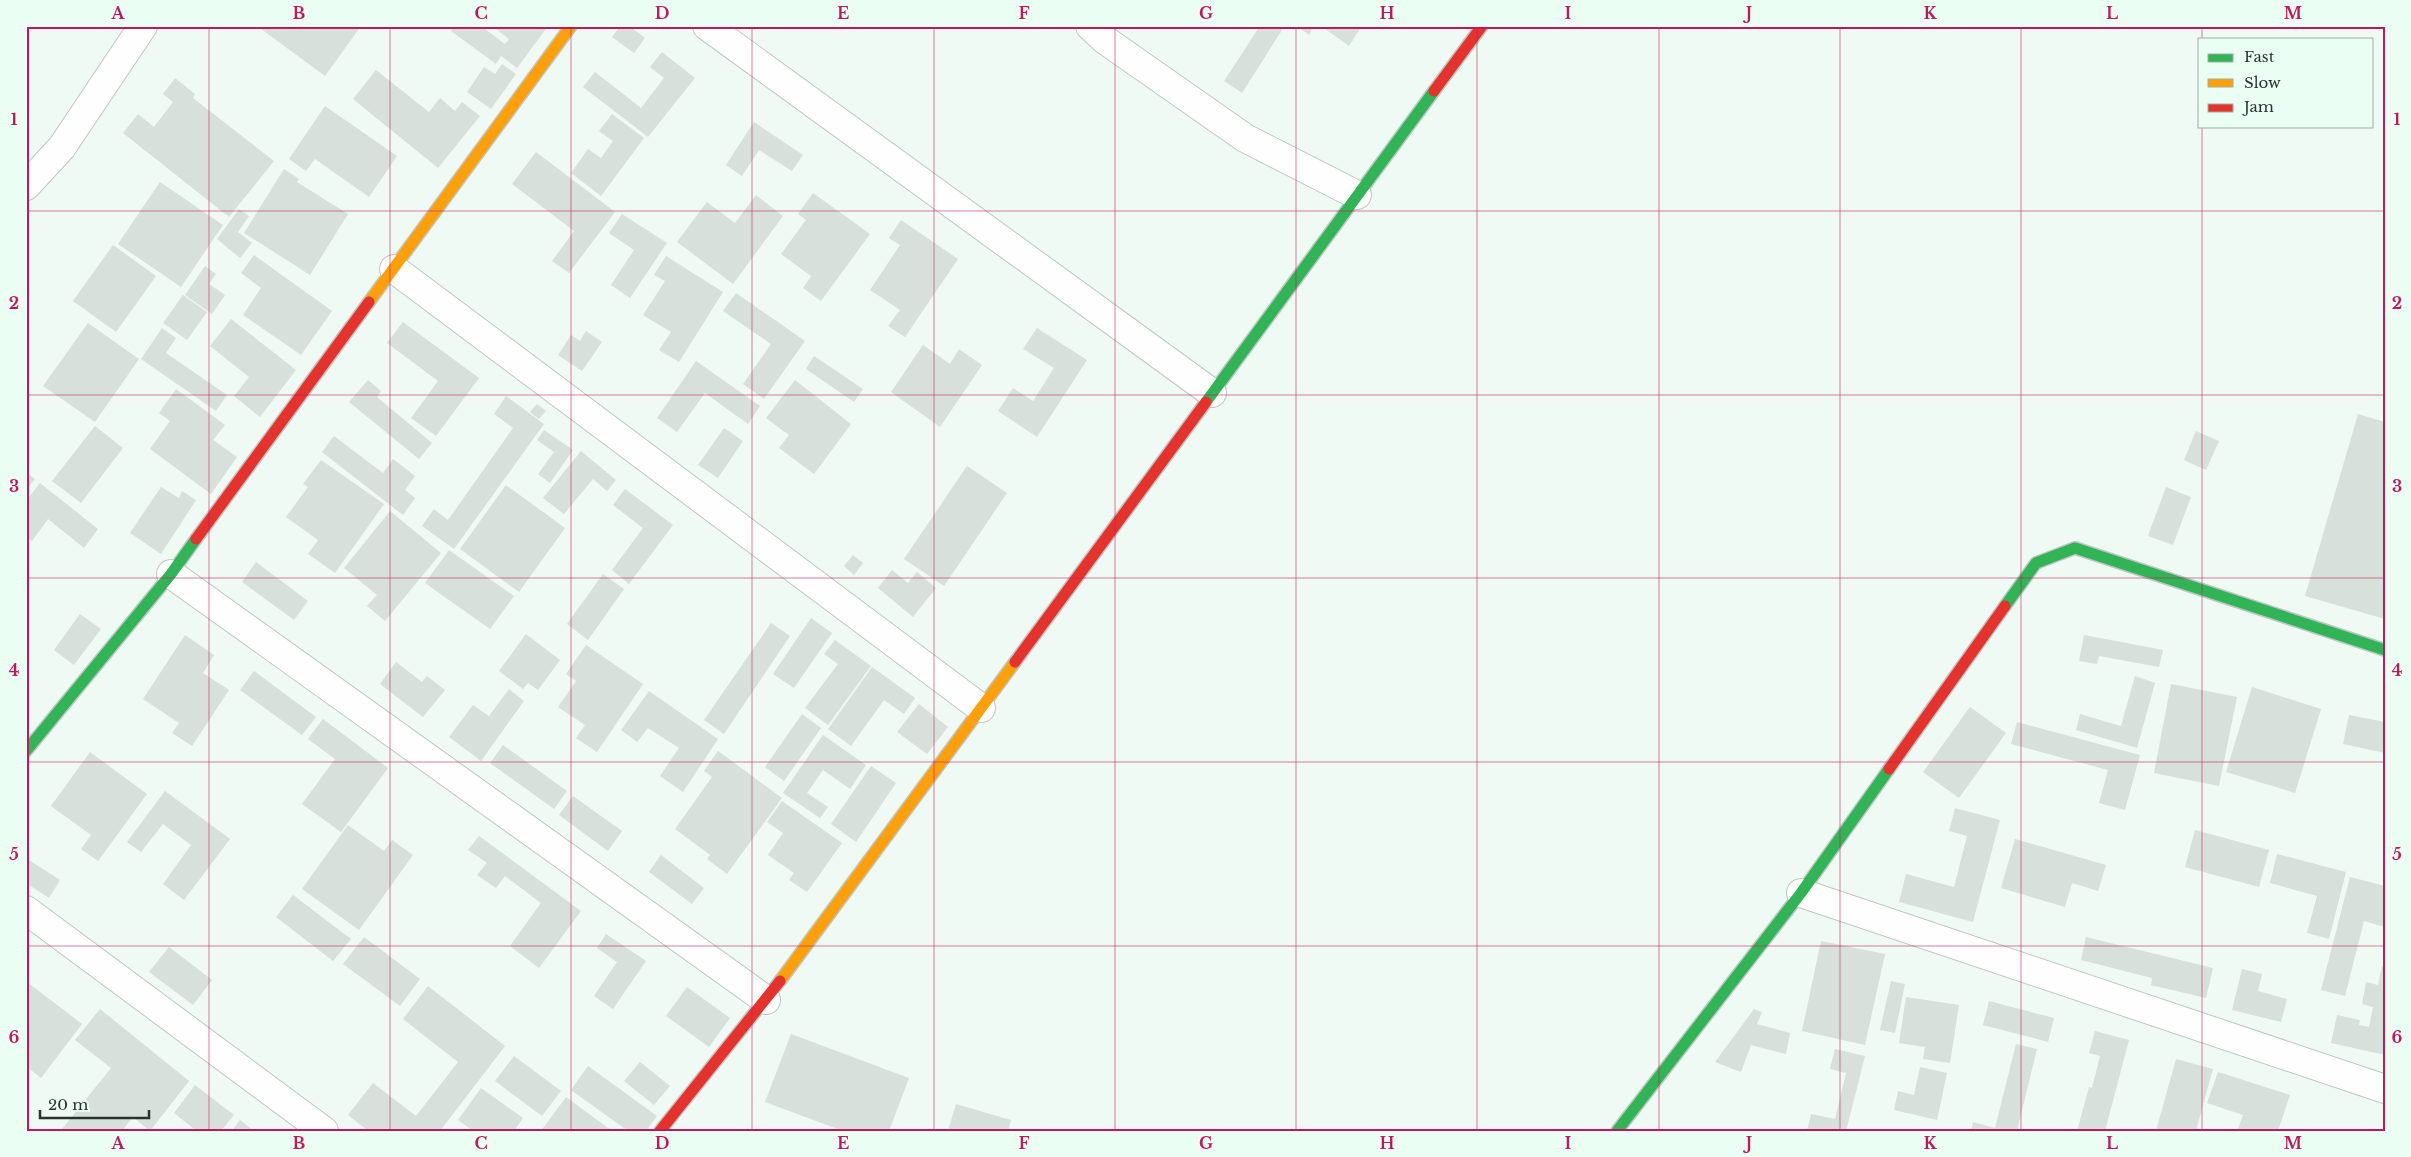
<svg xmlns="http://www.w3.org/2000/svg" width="2411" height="1157" font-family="'Libre Baskerville',serif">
  <rect width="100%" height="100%" fill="#effaf4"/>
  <g fill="#d7e0db">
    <path d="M 257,26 L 361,26 L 325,76 Z"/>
    <path d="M 454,26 L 481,26 L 505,44 L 509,39 L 492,26 L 548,26 L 517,68 L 501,56 L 496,64 L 451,31 Z"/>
    <path d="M 620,26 L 629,26 L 645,38 L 634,53 L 612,37 Z"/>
    <path d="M 1260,26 L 1277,26 L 1282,30 L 1242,93 L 1224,81 Z"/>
    <path d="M 1297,26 L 1314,26 L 1309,35 Z"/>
    <path d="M 1321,26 L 1362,26 L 1349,46 Z"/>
    <path d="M 662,52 L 695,78 L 648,137 L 583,87 L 595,72 L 641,108 L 664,78 L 650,67 Z"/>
    <path d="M 502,64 L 516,74 L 491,109 L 467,92 L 484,67 L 495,74 Z"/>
    <path d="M 376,70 L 429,112 L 440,98 L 455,111 L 462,102 L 480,116 L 438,168 L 353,99 Z"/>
    <path d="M 175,78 L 195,94 L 193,98 L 274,161 L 229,217 L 123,133 L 138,114 L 154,127 L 173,102 L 163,94 Z"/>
    <path d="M 325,106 L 397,156 L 369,197 L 315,159 L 306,171 L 289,159 Z"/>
    <path d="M 612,114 L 644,138 L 601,196 L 571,173 L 588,149 L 601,158 L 613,141 L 599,131 Z"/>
    <path d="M 754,122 L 803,155 L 792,171 L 759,150 L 742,176 L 726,165 Z"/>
    <path d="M 536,152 L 615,212 L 569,273 L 552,261 L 574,231 L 512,184 Z"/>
    <path d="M 284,169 L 299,179 L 297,182 L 348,214 L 310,275 L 244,233 Z"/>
    <path d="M 160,182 L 223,225 L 181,287 L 118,244 Z"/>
    <path d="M 813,193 L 870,234 L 821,301 L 803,288 L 811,276 L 781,254 L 806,220 L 798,214 Z"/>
    <path d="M 756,195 L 783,216 L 733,284 L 677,242 L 707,202 L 735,223 Z"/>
    <path d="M 239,209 L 249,216 L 238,232 L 252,243 L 240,258 L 217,239 Z"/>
    <path d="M 622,214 L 667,243 L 630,298 L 611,285 L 634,250 L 609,233 Z"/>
    <path d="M 901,220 L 958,259 L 905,337 L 888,326 L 900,310 L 870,290 L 900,245 L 889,238 Z"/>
    <path d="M 113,245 L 156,276 L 116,332 L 73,301 Z"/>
    <path d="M 254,255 L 332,311 L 301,355 L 243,315 L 261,288 L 241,273 Z"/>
    <path d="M 666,256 L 723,292 L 679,362 L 659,350 L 671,332 L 643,315 L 665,281 L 654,275 Z"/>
    <path d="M 205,266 L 216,274 L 209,284 L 225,295 L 212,314 L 185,295 Z"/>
    <path d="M 736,293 L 805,341 L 764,399 L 743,384 L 771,344 L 723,311 Z"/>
    <path d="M 183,295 L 207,312 L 187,340 L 163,323 Z"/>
    <path d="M 231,319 L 296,370 L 260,417 L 234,396 L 249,377 L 210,346 Z"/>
    <path d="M 403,322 L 479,378 L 436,436 L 411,418 L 438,381 L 387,343 Z"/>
    <path d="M 88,323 L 139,359 L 95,422 L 43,386 Z"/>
    <path d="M 162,328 L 176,338 L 166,353 L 227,395 L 216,411 L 141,359 Z"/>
    <path d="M 1037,328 L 1087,360 L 1037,437 L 998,411 L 1013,388 L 1033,401 L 1054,368 L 1023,349 Z"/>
    <path d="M 586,331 L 602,342 L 582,371 L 558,355 L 571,335 L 580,341 Z"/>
    <path d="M 923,345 L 950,364 L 959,349 L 982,365 L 940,427 L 891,392 Z"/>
    <path d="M 814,356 L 863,389 L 854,402 L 806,369 Z"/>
    <path d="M 696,361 L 760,406 L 748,424 L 705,393 L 677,432 L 657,418 Z"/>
    <path d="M 368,380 L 381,391 L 377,397 L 432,443 L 419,459 L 349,402 Z"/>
    <path d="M 795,380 L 851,424 L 814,474 L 779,448 L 789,435 L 766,418 Z"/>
    <path d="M 176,389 L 225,425 L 213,440 L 237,457 L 211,494 L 150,449 L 170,421 L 159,413 Z"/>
    <path d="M 506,396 L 544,424 L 454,549 L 422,526 L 434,509 L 448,520 L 513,428 L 494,414 Z"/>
    <path d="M 537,404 L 546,411 L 539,419 L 530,412 Z"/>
    <path d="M 2358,414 L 2385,422 L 2385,619 L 2305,596 Z"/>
    <path d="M 95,426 L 123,448 L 81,503 L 52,481 Z"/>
    <path d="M 724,428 L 743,441 L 718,478 L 698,465 Z"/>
    <path d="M 544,430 L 573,450 L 550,483 L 538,474 L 554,452 L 537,440 Z"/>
    <path d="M 2196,431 L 2219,441 L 2206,470 L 2184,460 Z"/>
    <path d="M 334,436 L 383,473 L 393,459 L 415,476 L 405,490 L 415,498 L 403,515 L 322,452 Z"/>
    <path d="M 581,451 L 616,480 L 607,491 L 593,479 L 564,514 L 543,498 Z"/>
    <path d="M 321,460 L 384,504 L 335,573 L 308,554 L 318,540 L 286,517 L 308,487 L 303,484 Z"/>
    <path d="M 967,466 L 1007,493 L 944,586 L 904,559 Z"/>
    <path d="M 26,472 L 35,479 L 26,490 Z"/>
    <path d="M 40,483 L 98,529 L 84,548 L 48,519 L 32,541 L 26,537 L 26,501 Z"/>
    <path d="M 506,485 L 565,528 L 519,592 L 460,549 Z"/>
    <path d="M 161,487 L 179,498 L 182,491 L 196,500 L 161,554 L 130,533 Z"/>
    <path d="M 2166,487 L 2191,497 L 2173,545 L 2148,536 Z"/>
    <path d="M 625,489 L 673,525 L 629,584 L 612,570 L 643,528 L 613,505 Z"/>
    <path d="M 390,511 L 441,553 L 385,621 L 367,606 L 377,595 L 344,568 Z"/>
    <path d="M 449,550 L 514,596 L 490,629 L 425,583 Z"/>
    <path d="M 853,555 L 863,563 L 854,575 L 844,566 Z"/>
    <path d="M 256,562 L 308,601 L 294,620 L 242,582 Z"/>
    <path d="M 892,570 L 908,583 L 917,572 L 936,588 L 913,617 L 878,588 Z"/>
    <path d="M 603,574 L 624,589 L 588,640 L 567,624 Z"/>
    <path d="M 80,614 L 101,629 L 74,665 L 54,650 Z"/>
    <path d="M 811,618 L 832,633 L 794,688 L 773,674 Z"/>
    <path d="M 771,623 L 790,636 L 724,734 L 704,720 Z"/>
    <path d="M 526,634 L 560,660 L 538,690 L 528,683 L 523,689 L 499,671 Z"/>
    <path d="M 185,635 L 214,655 L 203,673 L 229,690 L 192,746 L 172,733 L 179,723 L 143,699 Z"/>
    <path d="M 2084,635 L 2163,650 L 2159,667 L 2099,656 L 2097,664 L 2079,661 Z"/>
    <path d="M 835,640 L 871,666 L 828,725 L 805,708 L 838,664 L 824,654 Z"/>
    <path d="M 586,645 L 643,684 L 597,752 L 576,738 L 585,725 L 558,707 L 576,681 L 566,674 Z"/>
    <path d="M 396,662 L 422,682 L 427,676 L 445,690 L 423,717 L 380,684 Z"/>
    <path d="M 872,667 L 915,698 L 904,714 L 884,700 L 851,746 L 828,729 Z"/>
    <path d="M 254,671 L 316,717 L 302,735 L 240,690 Z"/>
    <path d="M 2135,676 L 2155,683 L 2137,748 L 2076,730 L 2080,714 L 2121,726 Z"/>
    <path d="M 2171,684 L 2237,697 L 2219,786 L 2154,773 Z"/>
    <path d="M 2252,687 L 2321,709 L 2295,793 L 2226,772 Z"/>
    <path d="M 509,689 L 524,701 L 481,761 L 449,737 L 473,705 L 489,716 Z"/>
    <path d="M 649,691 L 718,739 L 683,792 L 660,776 L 679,748 L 648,728 L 637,742 L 621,730 Z"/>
    <path d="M 919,704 L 948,727 L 927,754 L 897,732 Z"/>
    <path d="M 1970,707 L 2006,733 L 1959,798 L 1923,772 Z"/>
    <path d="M 802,714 L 821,728 L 784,781 L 765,767 Z"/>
    <path d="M 2349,715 L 2385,722 L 2385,753 L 2343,744 Z"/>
    <path d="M 323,719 L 388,768 L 341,832 L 302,804 L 335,759 L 308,739 Z"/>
    <path d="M 2017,722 L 2140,755 L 2125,810 L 2099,803 L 2108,770 L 2011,744 Z"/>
    <path d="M 823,735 L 866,765 L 850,789 L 823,770 L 807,793 L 828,807 L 820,818 L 783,793 Z"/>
    <path d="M 503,745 L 567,791 L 554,809 L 490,763 Z"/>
    <path d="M 718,751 L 782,798 L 727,874 L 707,859 L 710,855 L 675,829 L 712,777 L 704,771 Z"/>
    <path d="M 90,752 L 147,794 L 98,861 L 81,849 L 91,835 L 51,806 Z"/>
    <path d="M 871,766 L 896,783 L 856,842 L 831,824 Z"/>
    <path d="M 165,791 L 230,839 L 184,900 L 163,884 L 191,845 L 163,824 L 141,852 L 127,842 Z"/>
    <path d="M 573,796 L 622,831 L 608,851 L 559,815 Z"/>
    <path d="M 782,801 L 842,843 L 807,892 L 789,880 L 794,873 L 768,855 L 783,833 L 767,822 Z"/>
    <path d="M 1955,808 L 2000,820 L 1973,922 L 1899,902 L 1906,874 L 1954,887 L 1967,836 L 1949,831 Z"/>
    <path d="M 348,825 L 384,851 L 392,840 L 413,855 L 359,930 L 302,889 Z"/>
    <path d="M 2195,830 L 2269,850 L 2259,887 L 2185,867 Z"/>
    <path d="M 479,836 L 581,911 L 539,968 L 510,946 L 541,903 L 505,876 L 496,888 L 477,875 L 487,863 L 468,850 Z"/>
    <path d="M 2015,839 L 2106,865 L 2098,891 L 2072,883 L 2065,907 L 2001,888 Z"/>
    <path d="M 2277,854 L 2346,872 L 2329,939 L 2307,933 L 2317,896 L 2270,883 Z"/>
    <path d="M 661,855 L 704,888 L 692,904 L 649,872 Z"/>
    <path d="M 26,858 L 60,880 L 49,898 L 26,883 Z"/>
    <path d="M 2350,877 L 2385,886 L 2385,927 L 2364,921 L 2345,996 L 2321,990 Z"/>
    <path d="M 293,895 L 351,939 L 333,961 L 276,917 Z"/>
    <path d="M 606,934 L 646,961 L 613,1009 L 594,996 L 617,962 L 597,948 Z"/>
    <path d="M 364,937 L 420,979 L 400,1006 L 343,964 Z"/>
    <path d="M 2086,937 L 2213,968 L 2206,998 L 2151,985 L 2152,978 L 2081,960 Z"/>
    <path d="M 1821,941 L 1885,954 L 1865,1045 L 1802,1031 Z"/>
    <path d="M 169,947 L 212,980 L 193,1005 L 149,972 Z"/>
    <path d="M 2385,965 L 2385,1055 L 2331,1043 L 2337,1015 L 2360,1020 L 2359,1025 L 2369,1027 L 2373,1007 L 2362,1004 L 2366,982 L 2378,985 L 2382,966 Z"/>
    <path d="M 2242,969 L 2262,974 L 2258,991 L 2287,999 L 2281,1022 L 2232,1010 Z"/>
    <path d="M 1891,981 L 1905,984 L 1895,1033 L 1880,1030 Z"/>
    <path d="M 27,982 L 82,1024 L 41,1078 L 26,1066 Z"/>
    <path d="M 428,986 L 505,1046 L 440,1131 L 368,1131 L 348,1115 L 373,1083 L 416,1116 L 458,1062 L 403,1019 Z"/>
    <path d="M 687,987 L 730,1018 L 709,1047 L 666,1016 Z"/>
    <path d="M 1906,997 L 1959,1005 L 1950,1063 L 1923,1059 L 1925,1047 L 1899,1043 Z"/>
    <path d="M 1989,1001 L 2054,1018 L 2048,1042 L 1983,1025 Z"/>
    <path d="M 100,1009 L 189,1081 L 150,1131 L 133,1117 L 122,1131 L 65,1131 L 62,1129 L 111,1068 L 75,1040 Z"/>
    <path d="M 1754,1009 L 1762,1012 L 1757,1024 L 1790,1033 L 1786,1054 L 1751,1045 L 1741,1072 L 1715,1062 Z"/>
    <path d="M 2095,1031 L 2129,1040 L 2105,1131 L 2077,1131 L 2089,1087 L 2092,1088 L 2100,1056 L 2089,1053 Z"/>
    <path d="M 791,1034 L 909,1078 L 889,1131 L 843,1131 L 765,1102 Z"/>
    <path d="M 2016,1044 L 2037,1049 L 2017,1131 L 1971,1131 L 1973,1122 L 1995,1128 Z"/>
    <path d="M 1835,1049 L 1865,1056 L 1846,1131 L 1807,1131 L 1811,1114 L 1835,1119 L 1846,1073 L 1830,1069 Z"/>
    <path d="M 514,1056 L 561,1091 L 542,1116 L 495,1081 Z"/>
    <path d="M 2176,1059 L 2213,1069 L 2196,1131 L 2156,1131 Z"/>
    <path d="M 640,1062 L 670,1086 L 654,1105 L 624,1081 Z"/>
    <path d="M 588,1066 L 657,1116 L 646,1131 L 628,1131 L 571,1090 Z"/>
    <path d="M 1920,1067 L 1947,1073 L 1937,1120 L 1894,1110 L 1898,1091 L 1914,1095 Z"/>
    <path d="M 2218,1072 L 2290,1095 L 2278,1131 L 2237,1131 L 2243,1115 L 2207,1103 Z"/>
    <path d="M 195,1085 L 234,1115 L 221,1131 L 191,1131 L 193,1128 L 174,1113 Z"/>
    <path d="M 481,1088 L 523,1118 L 514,1131 L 473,1131 L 458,1120 Z"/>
    <path d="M 566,1097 L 612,1131 L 541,1131 Z"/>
    <path d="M 956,1104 L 1011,1120 L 1008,1131 L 948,1131 Z"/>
    <path d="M 240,1120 L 254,1131 L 232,1131 Z"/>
  </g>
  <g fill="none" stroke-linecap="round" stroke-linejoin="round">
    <defs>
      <g id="street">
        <path d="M 707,26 L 1212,393"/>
        <path d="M 1090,26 L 1105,40 L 1245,138 L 1357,195"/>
        <path d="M 26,186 L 62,147 L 143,26"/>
        <path d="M 394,269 L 981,708"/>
        <path d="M 171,574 L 766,1000"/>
        <path d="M 1801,893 L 2385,1089"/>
        <path d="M 26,910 L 324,1131"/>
      </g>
      <g id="fast">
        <path d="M 1206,402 L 1434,91"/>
        <path d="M 2005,606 L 2036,563 L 2075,548 L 2385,650"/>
        <path d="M 26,751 L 171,574 L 196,539"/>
        <path d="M 1617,1131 L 1801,893 L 1889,769"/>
      </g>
      <g id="slow">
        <path d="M 369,302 L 571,26"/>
        <path d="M 780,981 L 1015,662"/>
      </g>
      <g id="jam">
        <path d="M 1434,91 L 1482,26"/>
        <path d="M 196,539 L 369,302"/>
        <path d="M 1015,662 L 1206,402"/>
        <path d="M 1889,769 L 2005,606"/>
        <path d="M 660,1131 L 780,981"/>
      </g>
    </defs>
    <use href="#street" stroke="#bec6c2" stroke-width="30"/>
    <use href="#fast" stroke="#bec6c2" stroke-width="14"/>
    <use href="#slow" stroke="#bec6c2" stroke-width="14"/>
    <use href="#jam" stroke="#bec6c2" stroke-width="14"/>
    <use href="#street" stroke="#fdfefd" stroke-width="28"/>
    <use href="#fast" stroke="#30b455" stroke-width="11"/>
    <use href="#slow" stroke="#ff9f0a" stroke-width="11"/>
    <use href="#jam" stroke="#e5322d" stroke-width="11"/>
  </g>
  <path fill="none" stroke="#c2185b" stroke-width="1" stroke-opacity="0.55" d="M 209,26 L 209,1131M 390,26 L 390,1131M 571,26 L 571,1131M 752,26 L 752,1131M 934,26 L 934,1131M 1115,26 L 1115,1131M 1296,26 L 1296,1131M 1477,26 L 1477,1131M 1659,26 L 1659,1131M 1840,26 L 1840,1131M 2021,26 L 2021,1131M 2202,26 L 2202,39M 2202,126 L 2202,1131M 26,211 L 2385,211M 26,395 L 2385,395M 26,578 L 2385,578M 26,762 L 2385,762M 26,946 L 2385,946"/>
  <rect width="2411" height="1157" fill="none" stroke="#ebfef3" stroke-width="55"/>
  <rect x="2198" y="38" width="175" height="90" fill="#ebfef3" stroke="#9eada5"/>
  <rect x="2208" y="54" width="25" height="8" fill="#30b455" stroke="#9eada5"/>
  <text x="2244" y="62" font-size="15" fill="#2b332f">Fast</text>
  <rect x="2208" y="79" width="25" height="8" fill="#ff9f0a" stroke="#9eada5"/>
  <text x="2244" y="88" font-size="15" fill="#2b332f">Slow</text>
  <rect x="2208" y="104" width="25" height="8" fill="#e5322d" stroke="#9eada5"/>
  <text x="2244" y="112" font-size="15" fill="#2b332f">Jam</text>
  <path d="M40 1110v8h109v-8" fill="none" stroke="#2b332f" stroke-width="2.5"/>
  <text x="48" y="1110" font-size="15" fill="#2b332f" stroke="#ebfef3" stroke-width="4" paint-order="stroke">20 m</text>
  <rect x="28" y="28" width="2356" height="1102" fill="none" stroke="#c2185b" stroke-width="2"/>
  <g font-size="16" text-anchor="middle" font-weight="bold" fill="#c2185b">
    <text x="118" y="19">A</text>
    <text x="299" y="19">B</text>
    <text x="481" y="19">C</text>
    <text x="662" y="19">D</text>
    <text x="843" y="19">E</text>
    <text x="1024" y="19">F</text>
    <text x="1206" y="19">G</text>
    <text x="1387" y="19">H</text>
    <text x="1568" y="19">I</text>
    <text x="1749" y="19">J</text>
    <text x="1930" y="19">K</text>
    <text x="2112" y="19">L</text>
    <text x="2293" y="19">M</text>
    <text x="14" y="125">1</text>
    <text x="2397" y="125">1</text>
    <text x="14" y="309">2</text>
    <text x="2397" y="309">2</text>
    <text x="14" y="492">3</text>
    <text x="2397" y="492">3</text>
    <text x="14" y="676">4</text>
    <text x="2397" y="676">4</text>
    <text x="14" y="860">5</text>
    <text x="2397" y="860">5</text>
    <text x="14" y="1043">6</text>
    <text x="2397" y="1043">6</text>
    <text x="118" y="1149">A</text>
    <text x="299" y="1149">B</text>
    <text x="481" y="1149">C</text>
    <text x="662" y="1149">D</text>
    <text x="843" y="1149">E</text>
    <text x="1024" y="1149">F</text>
    <text x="1206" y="1149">G</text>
    <text x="1387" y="1149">H</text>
    <text x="1568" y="1149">I</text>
    <text x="1749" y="1149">J</text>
    <text x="1930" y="1149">K</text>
    <text x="2112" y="1149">L</text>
    <text x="2293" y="1149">M</text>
  </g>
</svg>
